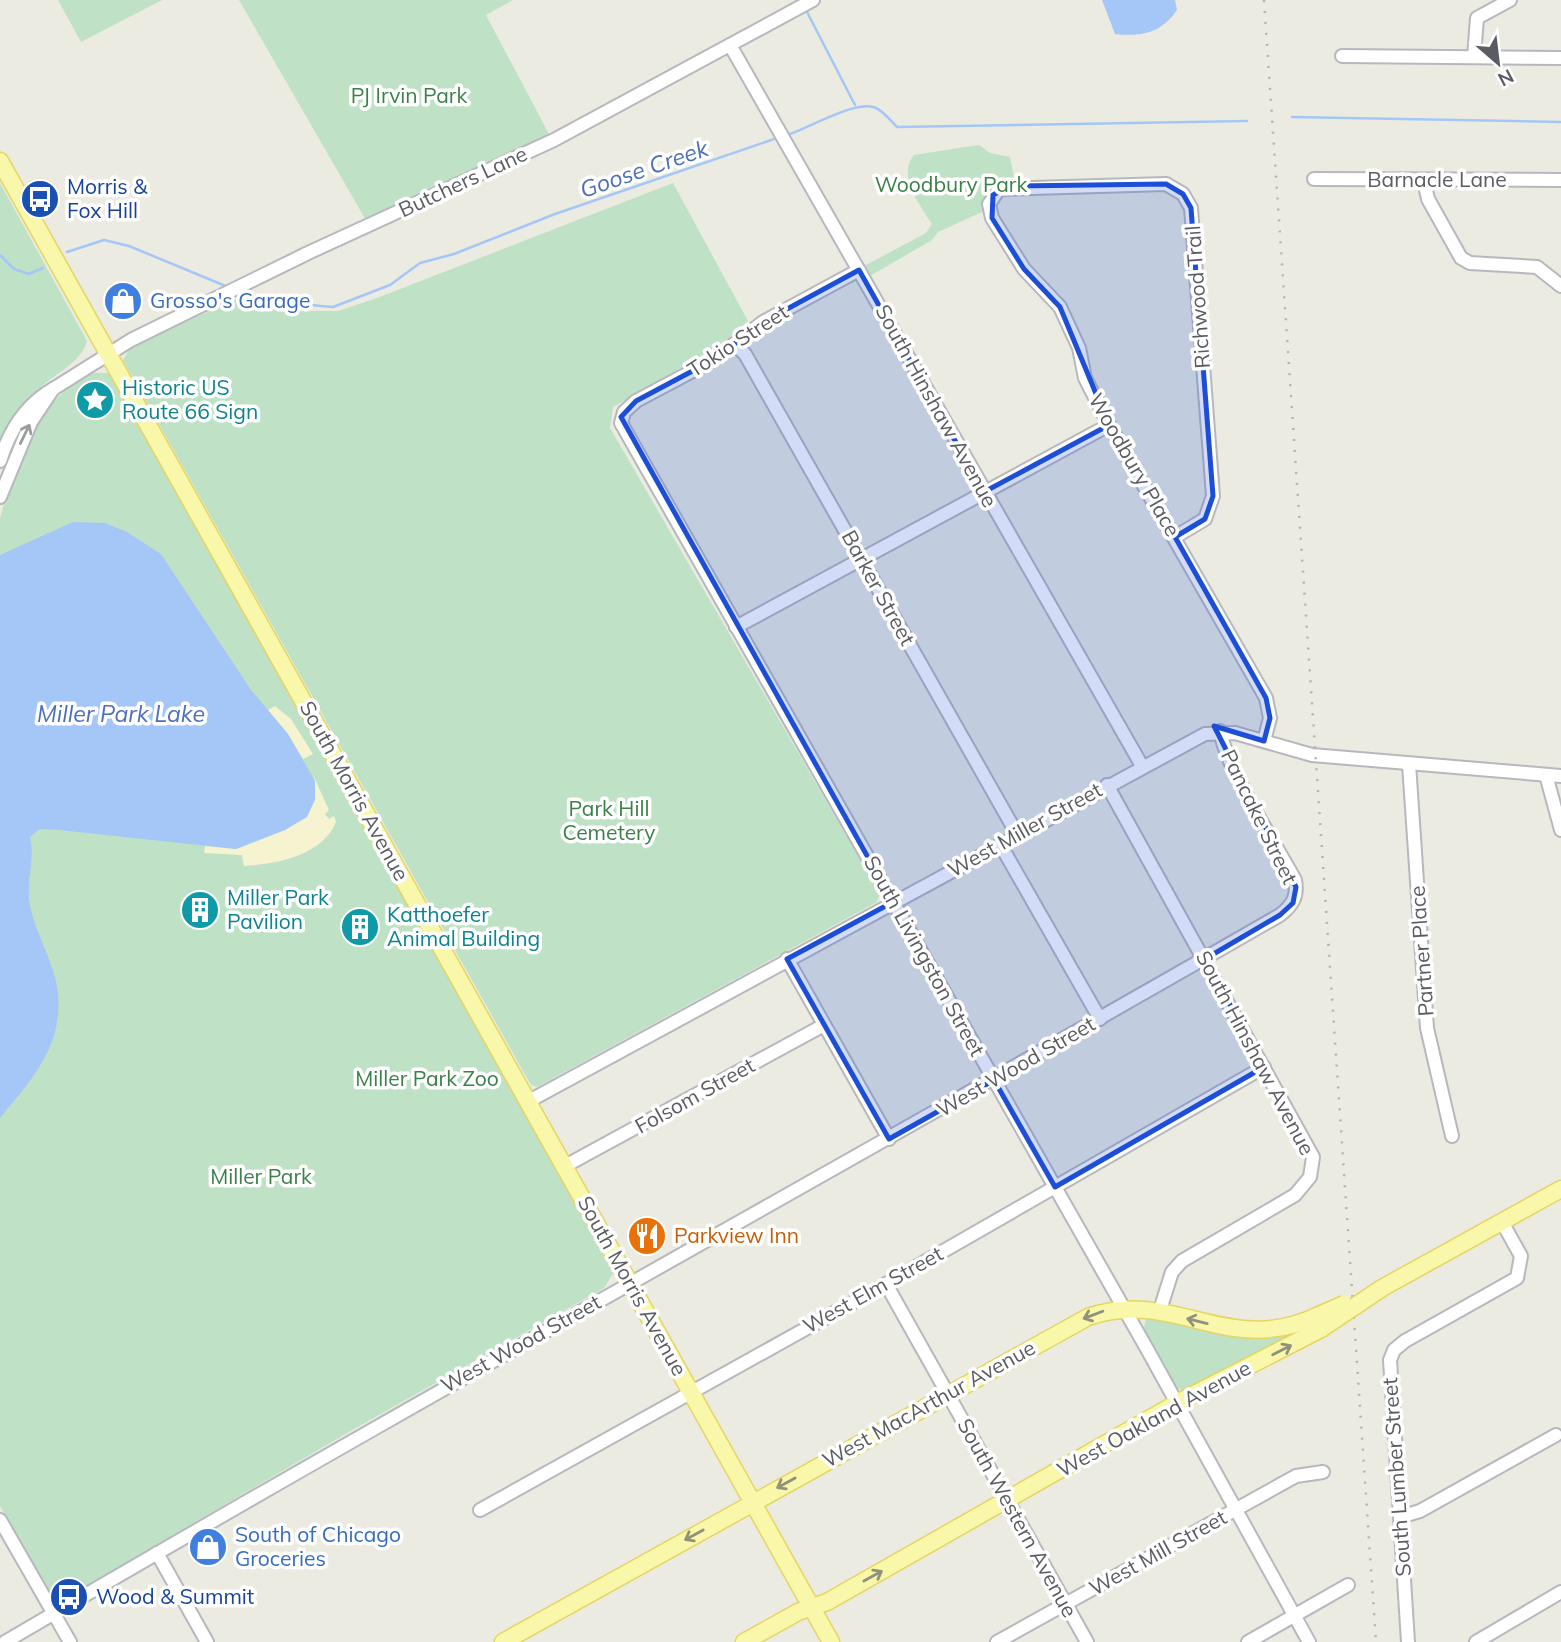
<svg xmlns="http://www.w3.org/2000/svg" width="1561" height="1642" font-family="Mulish,sans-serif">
  <rect width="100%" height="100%" fill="#ebebe1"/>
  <g fill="#bfe1c5">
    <path d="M 58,0 L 162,0 L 81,42 Z"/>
    <path d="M 239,0 L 513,0 L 486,15 L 550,136 L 367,222 Z"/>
    <path d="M 979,145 L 990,153 L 1010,157 L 1014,178 C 993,181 983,192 982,212 L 938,232 L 932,240 L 870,276 L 864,266 L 926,233 L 932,224 C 919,204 897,175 914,155 Z"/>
    <path d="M 0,183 L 87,341 C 81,364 52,374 36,392 C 21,410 11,428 0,449 Z"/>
    <path d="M 673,183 L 748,321 L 721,345 L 613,407 L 610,428 L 880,894 L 877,902 L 537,1087 L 531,1085 L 123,360 L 130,348 L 235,299 L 302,311 L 338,311 L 377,298 Z"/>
    <path d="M 94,373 L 108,373 L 116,382 L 614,1272 L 604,1288 L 354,1429 L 60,1601 L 52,1599 L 0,1506 L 0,518 C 16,463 36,397 94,373 Z"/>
    <path d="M 1153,1317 C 1203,1329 1250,1346 1301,1331 L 1184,1391 L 1177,1388 L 1143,1329 L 1146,1320 Z"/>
  </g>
  <g fill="#f6f3d1">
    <path d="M 275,706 L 291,719 L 313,754 L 303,759 L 288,734 L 268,710 Z"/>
    <path d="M 313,775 L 329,810 L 325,814 L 329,819 L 334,816 L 336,822 C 322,856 276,864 244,866 L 242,855 L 204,853 L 205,846 L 236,849 L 285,830 L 315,781 Z"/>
  </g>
  <g fill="#a5c7f7">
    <path d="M 1102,0 L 1175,0 L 1177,10 C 1161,33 1142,37 1115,34 Z"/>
    <path d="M 73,522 L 105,523 L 127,532 L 161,554 L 251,690 L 288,734 L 315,781 L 315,800 L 307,817 L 285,830 L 236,849 L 59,830 L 40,829 L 30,837 C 36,862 24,885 31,910 C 37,934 50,957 56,981 C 68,1040 35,1076 0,1118 L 0,555 Z"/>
  </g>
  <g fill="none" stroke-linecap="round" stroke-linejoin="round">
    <g stroke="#a5c7f7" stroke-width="2.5">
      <path d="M 807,12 L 855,105"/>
      <path d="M 1292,117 L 1561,122"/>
      <path d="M 787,135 C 809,128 857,99 876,108 C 883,111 891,121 897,127 L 1247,121"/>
      <path d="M 67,252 L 104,240 L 129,246 L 228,287"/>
      <path d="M 0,255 L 14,269 L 29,274 L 43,268"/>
      <path d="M 241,292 L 264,301 L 333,307 L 390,285 L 420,263 L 454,254 L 555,214 L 777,138"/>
    </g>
    <defs>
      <g id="minor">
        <path d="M 730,45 L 1142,766"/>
        <path d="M 1342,56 L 1561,58"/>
        <path d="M 1474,57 L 1477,18 L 1510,0"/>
        <path d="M 1314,179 L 1561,180"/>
        <path d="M 1424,181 L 1428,199 L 1461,258 L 1470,263 L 1537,267 L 1561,286"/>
        <path d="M 859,270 L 763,322 L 715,359 L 636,401 L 624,412 L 621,423 L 1147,1349 L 1309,1642"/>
        <path d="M 734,344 L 745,354 L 1017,834"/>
        <path d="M 53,389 L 131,340 L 308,253 L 554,140 L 813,0"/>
        <path d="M 0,461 C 9,431 26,405 53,389 L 31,422 L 0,497"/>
        <path d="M 1175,537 L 1205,519 L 1213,496 L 1191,208 L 1183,194 L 1166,184 L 999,189 L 989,204 L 992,218 L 1024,269 L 1060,307 L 1079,348 L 1085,378 L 1109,425 L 1266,698 L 1270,718 L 1264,741"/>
        <path d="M 736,627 L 1109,425"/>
        <path d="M 1409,764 L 1427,1028 L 1452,1136"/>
        <path d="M 1546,775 L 1561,830"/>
        <path d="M 1107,785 L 1313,1157 L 1310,1177 L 1295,1195 L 1182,1261 L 1172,1272 L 1160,1310"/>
        <path d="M 1000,844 L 1100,1019"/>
        <path d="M 787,959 L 889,1139"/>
        <path d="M 529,1101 L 1205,734 L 1235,733 L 1312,755 L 1561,776"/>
        <path d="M 565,1166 L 824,1025"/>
        <path d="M 886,1284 L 1087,1642"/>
        <path d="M 480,1510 L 886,1284 L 1264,1067"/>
        <path d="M 1400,1517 L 1420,1511 L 1556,1435"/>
        <path d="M 0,1520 L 70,1642"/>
        <path d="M 157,1553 L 207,1642"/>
        <path d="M 5,1642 C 427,1394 856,1159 1280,915 C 1293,905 1298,896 1295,880 C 1274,841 1228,772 1220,731"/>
        <path d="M 997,1642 L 1296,1476 L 1323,1472"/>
        <path d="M 1248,1642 L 1348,1585"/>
        <path d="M 1408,1642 L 1390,1360 L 1394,1350 L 1405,1341 L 1517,1278 L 1521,1256 L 1502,1222"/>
        <path d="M 1476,1642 L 1561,1592"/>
      </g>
      <g id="major">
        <path d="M 0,161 L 831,1642"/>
        <path d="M 1382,1288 L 1561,1189"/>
        <path d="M 503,1642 L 1088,1317 C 1174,1287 1228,1359 1319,1315"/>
        <path d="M 744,1642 L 798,1612 L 827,1602 L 1177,1403 L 1321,1329"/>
      </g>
    </defs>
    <use href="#minor" stroke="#b7b8bd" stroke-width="16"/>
    <use href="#major" stroke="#e5d561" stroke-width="19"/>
    <use href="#minor" stroke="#fff" stroke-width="12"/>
    <use href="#major" stroke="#f8f7aa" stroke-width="16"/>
    <path stroke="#b2b3b3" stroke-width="2.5" stroke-dasharray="2 9" stroke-linecap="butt" d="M 1264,0 L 1376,1642"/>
    <defs>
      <g id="major-bridge">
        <path d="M 1319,1315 L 1344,1304"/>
        <path d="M 1321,1329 L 1382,1288"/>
      </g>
    </defs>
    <use href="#major-bridge" stroke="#e5d561" stroke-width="19" stroke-linecap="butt"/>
    <use href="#major-bridge" stroke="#f8f7aa" stroke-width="16"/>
  </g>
  <defs><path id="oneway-shaft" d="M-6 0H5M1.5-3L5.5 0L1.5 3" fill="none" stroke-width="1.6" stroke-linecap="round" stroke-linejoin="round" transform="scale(1.75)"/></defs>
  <use stroke="#9c9da0" href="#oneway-shaft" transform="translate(25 434) rotate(-64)"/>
  <g stroke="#91927b">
    <use href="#oneway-shaft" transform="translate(1093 1315) rotate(159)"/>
    <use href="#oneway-shaft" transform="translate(1197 1321) rotate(-166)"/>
    <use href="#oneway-shaft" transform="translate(1282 1350) rotate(-27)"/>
    <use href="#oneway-shaft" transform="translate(786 1483) rotate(151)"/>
    <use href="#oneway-shaft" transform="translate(694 1535) rotate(151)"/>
    <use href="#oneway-shaft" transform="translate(873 1576) rotate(-29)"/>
  </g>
  <path fill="#1d4ed8" fill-opacity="0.2" stroke="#1d4ed8" stroke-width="5" stroke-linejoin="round" d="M 1166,184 L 1183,194 L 1191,208 L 1213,496 L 1205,519 L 1175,537 L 1266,698 L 1270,718 L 1264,741 L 1214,726 L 1296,887 L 1293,903 L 1280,915 L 1205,959 L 1264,1067 L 1055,1187 L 994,1080 L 889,1139 L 787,959 L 893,902 L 621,417 L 636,401 L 715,359 L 763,322 L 859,270 L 984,492 L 1109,425 L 1060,307 L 1024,269 L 992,218 L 993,195 L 1010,186 Z"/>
  <defs>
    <symbol id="bus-disc" viewBox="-11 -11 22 22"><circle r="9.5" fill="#1a4fb4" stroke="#fff"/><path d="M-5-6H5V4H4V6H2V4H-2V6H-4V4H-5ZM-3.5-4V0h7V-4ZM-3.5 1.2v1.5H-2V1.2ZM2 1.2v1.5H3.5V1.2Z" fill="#fff"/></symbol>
    <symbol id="shop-disc" viewBox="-11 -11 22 22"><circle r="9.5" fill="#3f7fe0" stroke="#fff"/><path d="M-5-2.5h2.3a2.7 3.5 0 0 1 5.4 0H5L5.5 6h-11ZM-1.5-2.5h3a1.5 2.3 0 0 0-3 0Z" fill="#fff"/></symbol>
    <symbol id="sight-disc" viewBox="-11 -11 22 22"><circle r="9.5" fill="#0f9aa8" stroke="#fff"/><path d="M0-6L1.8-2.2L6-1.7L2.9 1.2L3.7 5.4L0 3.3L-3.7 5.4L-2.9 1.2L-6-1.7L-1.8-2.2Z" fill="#fff"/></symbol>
    <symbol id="building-disc" viewBox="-11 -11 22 22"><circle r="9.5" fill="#0f9aa8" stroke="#fff"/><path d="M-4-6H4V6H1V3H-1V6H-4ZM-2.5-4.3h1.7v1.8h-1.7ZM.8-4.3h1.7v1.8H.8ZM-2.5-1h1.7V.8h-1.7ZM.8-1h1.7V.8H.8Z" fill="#fff"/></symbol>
    <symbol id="restaurant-disc" viewBox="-11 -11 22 22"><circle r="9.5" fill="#e8710a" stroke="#fff"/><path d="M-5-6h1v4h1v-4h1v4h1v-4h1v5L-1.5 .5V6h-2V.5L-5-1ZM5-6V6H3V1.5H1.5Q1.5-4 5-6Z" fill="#fff"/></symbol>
  </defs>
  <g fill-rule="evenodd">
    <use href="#bus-disc" x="18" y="177" width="44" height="44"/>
    <use href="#shop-disc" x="101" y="279" width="44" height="44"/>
    <use href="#sight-disc" x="73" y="378" width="44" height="44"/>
    <use href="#building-disc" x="178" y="888" width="44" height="44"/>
    <use href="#building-disc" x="338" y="905" width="44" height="44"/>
    <use href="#restaurant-disc" x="625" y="1214" width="44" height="44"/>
    <use href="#shop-disc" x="186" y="1525" width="44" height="44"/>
    <use href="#bus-disc" x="47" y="1575" width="44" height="44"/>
  </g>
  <g text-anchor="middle" stroke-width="7" stroke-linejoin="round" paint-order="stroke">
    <g font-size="21" fill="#3b7f49" stroke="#fff">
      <text x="409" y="103">PJ Irvin Park</text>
      <text x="951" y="192">Woodbury Park</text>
      <text x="609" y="816">Park Hill<tspan x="609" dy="24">Cemetery</tspan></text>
      <text x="427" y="1086">Miller Park Zoo</text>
      <text x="261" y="1184">Miller Park</text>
    </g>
    <g font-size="21" fill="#5a5c61" stroke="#fff">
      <text x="1437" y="187">Barnacle Lane</text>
      <text transform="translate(463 182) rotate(-25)" y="7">Butchers Lane</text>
      <text transform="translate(1198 297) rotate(-94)" y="7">Richwood Trail</text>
      <text transform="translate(738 341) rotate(-33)" y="7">Tokio Street</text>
      <text transform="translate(936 406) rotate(61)" y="7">South Hinshaw Avenue</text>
      <text transform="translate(1134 465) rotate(60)" y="7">Woodbury Place</text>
      <text transform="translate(878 588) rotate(61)" y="7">Barker Street</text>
      <text transform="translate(354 791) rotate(61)" y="7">South Morris Avenue</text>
      <text transform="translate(1259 817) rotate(64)" y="7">Pancake Street</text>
      <text transform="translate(1025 830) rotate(-29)" y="7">West Miller Street</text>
      <text transform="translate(1422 951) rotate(-94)" y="7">Partner Place</text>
      <text transform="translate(924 956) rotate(61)" y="7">South Livingston Street</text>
      <text transform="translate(1255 1053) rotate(62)" y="7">South Hinshaw Avenue</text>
      <text transform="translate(1016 1067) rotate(-30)" y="7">West Wood Street</text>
      <text transform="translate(695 1096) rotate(-29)" y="7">Folsom Street</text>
      <text transform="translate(632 1286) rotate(61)" y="7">South Morris Avenue</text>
      <text transform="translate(873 1290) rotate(-29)" y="7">West Elm Street</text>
      <text transform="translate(521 1344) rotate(-29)" y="7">West Wood Street</text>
      <text transform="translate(929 1404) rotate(-29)" y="7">West MacArthur Avenue</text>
      <text transform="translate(1154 1419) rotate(-29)" y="7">West Oakland Avenue</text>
      <text transform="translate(1397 1477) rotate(-94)" y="7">South Lumber Street</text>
      <text transform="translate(1017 1518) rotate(61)" y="7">South Western Avenue</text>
      <text transform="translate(1158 1553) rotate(-29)" y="7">West Mill Street</text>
    </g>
    <g font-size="21" fill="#164399" stroke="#fff" text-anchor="start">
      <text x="67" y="194">Morris &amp;<tspan x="67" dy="24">Fox Hill</tspan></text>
      <text x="96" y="1604">Wood &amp; Summit</text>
    </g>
    <g font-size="21" fill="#366cbe" stroke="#fff" text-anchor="start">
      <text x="150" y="308">Grosso's Garage</text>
      <text x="235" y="1542">South of Chicago<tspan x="235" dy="24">Groceries</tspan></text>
    </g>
    <g font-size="21" fill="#0d838f" stroke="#fff" text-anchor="start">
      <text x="122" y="395">Historic US<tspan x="122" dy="24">Route 66 Sign</tspan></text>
      <text x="227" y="905">Miller Park<tspan x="227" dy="24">Pavilion</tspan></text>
      <text x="387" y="922">Katthoefer<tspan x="387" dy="24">Animal Building</tspan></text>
    </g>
    <g font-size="21" fill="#c56008" stroke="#fff" text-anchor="start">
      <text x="674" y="1243">Parkview Inn</text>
    </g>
    <g font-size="23" font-style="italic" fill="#4b6fb8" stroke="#fff">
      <text transform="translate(644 169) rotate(-19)" y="8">Goose Creek</text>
      <text x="121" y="722">Miller Park Lake</text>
    </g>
  </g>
  <g transform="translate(1498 63) rotate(152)" stroke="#ffffff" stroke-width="5" paint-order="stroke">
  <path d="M0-5L12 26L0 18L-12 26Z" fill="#5a5c61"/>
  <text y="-10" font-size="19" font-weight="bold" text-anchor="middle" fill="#5a5c61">N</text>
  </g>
</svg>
